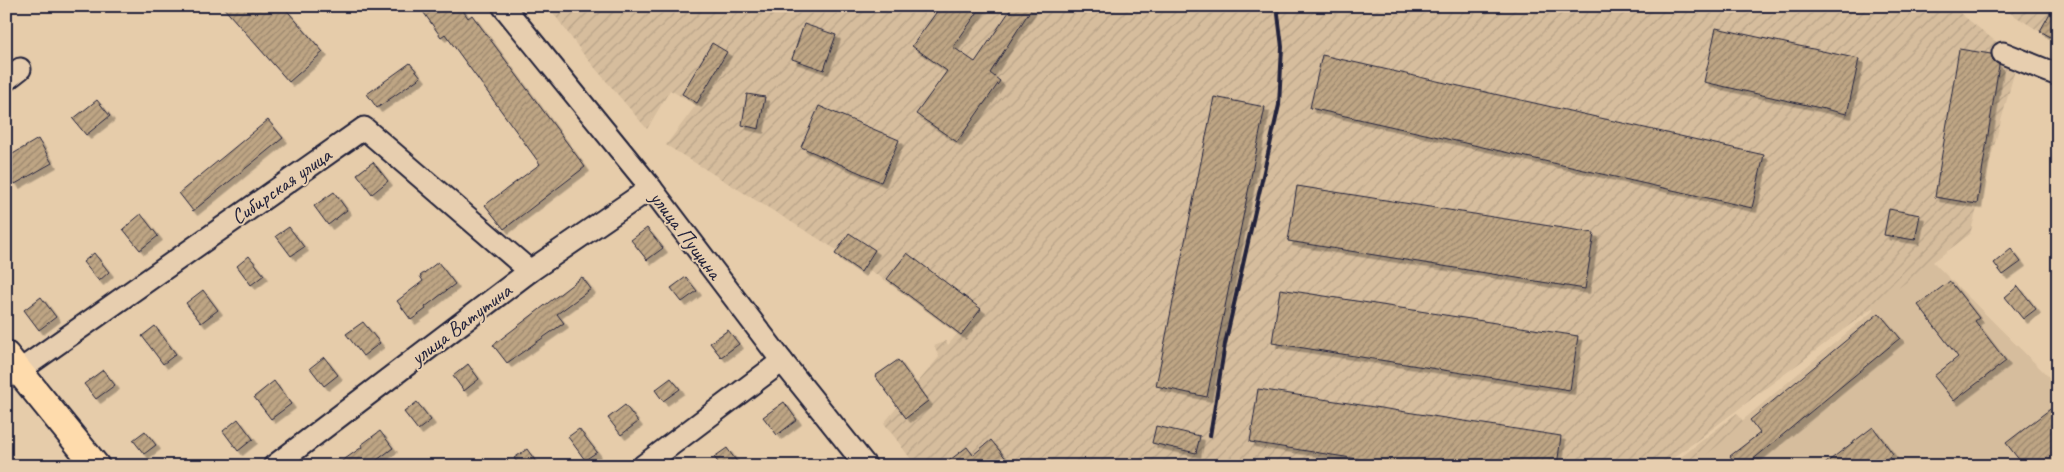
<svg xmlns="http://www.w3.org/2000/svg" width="2064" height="472" font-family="Caveat,sans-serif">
  <defs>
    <pattern id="industrial-furrows" width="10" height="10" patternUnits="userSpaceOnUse" patternTransform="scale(1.25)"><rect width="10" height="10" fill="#d6bd9d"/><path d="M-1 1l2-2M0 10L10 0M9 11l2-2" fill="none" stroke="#b7a288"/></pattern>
    <pattern id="building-hatch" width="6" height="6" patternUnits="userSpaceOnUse" patternTransform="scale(1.25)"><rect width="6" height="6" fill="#bea584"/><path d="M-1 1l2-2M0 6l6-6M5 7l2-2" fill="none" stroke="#9a866d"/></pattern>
    <filter id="shadow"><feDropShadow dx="4.5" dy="4.5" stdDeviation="0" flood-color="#0004"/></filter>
  </defs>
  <rect width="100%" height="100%" fill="#e6ccaa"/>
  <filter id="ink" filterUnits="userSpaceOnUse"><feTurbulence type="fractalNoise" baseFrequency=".02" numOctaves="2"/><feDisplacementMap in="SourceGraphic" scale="10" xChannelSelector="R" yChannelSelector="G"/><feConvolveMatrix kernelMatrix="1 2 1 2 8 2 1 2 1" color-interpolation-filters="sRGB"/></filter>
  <g filter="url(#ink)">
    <path fill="#d6bd9d" d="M 1922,251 L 2058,386 L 2058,466 L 1688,466 L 1873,311 L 1873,295 Z"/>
    <g fill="url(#industrial-furrows)">
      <path d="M 548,6 L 1951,6 L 2018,59 L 1970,234 L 1663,466 L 916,466 L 884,423 L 939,357 L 934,346 L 946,341 L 948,345 L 958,333 L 879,276 L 666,145 L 696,105 L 670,90 L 647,129 L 584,55 Z"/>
      <path d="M 1999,6 L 2058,6 L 2058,43 L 2031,26 Z"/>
      <path d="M 1737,413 L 1745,424 L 1692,466 L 1670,466 Z"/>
    </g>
    <g fill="url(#building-hatch)" stroke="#22223b" filter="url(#shadow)">
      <path d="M 222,6 L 283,6 L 323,52 L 289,82 Z"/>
      <path d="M 419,6 L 460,6 L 468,18 L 472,15 L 585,167 L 504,229 L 485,205 L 540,164 L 445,34 L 441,37 Z"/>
      <path d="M 941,6 L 982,6 L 953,47 L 975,62 L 1013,6 L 1033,6 L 990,73 L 1000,81 L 957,142 L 916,114 L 947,71 L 912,46 Z"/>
      <path d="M 2054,6 L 2058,6 L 2058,41 L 2040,31 Z"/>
      <path d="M 804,24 L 836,35 L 824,70 L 792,59 Z"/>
      <path d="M 1716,28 L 1859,59 L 1847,114 L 1704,82 Z"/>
      <path d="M 712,43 L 727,52 L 697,103 L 682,94 Z"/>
      <path d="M 1959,49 L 1991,54 L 1993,60 L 1999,65 L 1977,204 L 1935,197 Z"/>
      <path d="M 1322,55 L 1764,155 L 1752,208 L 1310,108 Z"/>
      <path d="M 410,63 L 421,77 L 377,108 L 367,94 Z"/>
      <path d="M 747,94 L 765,97 L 759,129 L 742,125 Z"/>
      <path d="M 1214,97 L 1265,107 L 1207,397 L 1156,386 Z"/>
      <path d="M 97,100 L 110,116 L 86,135 L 73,119 Z"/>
      <path d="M 819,106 L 899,140 L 881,182 L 801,147 Z"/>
      <path d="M 268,120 L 283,138 L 193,211 L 179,193 Z"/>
      <path d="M 38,139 L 52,163 L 15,184 L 6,170 L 6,158 Z"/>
      <path d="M 373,162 L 388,181 L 372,194 L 357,174 Z"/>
      <path d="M 1297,186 L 1594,233 L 1585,289 L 1288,241 Z"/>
      <path d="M 334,192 L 347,210 L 328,225 L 314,206 Z"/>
      <path d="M 1889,209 L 1920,215 L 1915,240 L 1884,235 Z"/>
      <path d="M 141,214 L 158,236 L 140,250 L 123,229 Z"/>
      <path d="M 289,227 L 304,247 L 291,256 L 276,236 Z"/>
      <path d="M 647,228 L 663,248 L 647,260 L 631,240 Z"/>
      <path d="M 849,233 L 875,250 L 861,272 L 835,254 Z"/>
      <path d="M 2011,249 L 2021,262 L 2003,275 L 1994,263 Z"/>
      <path d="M 94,253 L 109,272 L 99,281 L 83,262 Z"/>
      <path d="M 907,253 L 981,309 L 961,335 L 887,279 Z"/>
      <path d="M 249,256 L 264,275 L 251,285 L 237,266 Z"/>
      <path d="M 438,262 L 455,284 L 425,307 L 426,309 L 411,320 L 397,301 L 423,281 L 420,276 Z"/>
      <path d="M 582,277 L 591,289 L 557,314 L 564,323 L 507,363 L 493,345 Z"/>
      <path d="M 686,277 L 697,291 L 682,302 L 671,288 Z"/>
      <path d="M 1950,281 L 1979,318 L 1975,321 L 2006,361 L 1954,401 L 1934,376 L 1958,357 L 1918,305 Z"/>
      <path d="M 2018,286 L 2036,309 L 2023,319 L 2005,297 Z"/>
      <path d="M 1280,289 L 1578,336 L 1570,390 L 1272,343 Z"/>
      <path d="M 203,290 L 218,310 L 201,323 L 186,303 Z"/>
      <path d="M 41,297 L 56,317 L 39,330 L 24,310 Z"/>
      <path d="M 1879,313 L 1900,338 L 1745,466 L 1737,466 L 1730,456 L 1760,433 L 1750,420 Z"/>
      <path d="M 363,322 L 380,343 L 363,356 L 346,334 Z"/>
      <path d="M 155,326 L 176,354 L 163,364 L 142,336 Z"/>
      <path d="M 728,330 L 739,344 L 721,357 L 710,343 Z"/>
      <path d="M 324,357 L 338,375 L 324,386 L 310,368 Z"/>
      <path d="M 898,360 L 928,401 L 906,418 L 875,376 Z"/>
      <path d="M 468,364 L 479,379 L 464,391 L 453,376 Z"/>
      <path d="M 103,370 L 115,385 L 96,399 L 84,384 Z"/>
      <path d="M 671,378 L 680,389 L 663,401 L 655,390 Z"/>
      <path d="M 274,381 L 291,404 L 271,419 L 254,397 Z"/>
      <path d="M 1258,389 L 1561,436 L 1557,466 L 1402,466 L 1250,442 Z"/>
      <path d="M 417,402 L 431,420 L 418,430 L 404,412 Z"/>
      <path d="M 784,402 L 797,420 L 777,435 L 763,417 Z"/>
      <path d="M 2058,403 L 2058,466 L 2024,466 L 2006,443 Z"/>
      <path d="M 625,405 L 638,422 L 621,435 L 608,418 Z"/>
      <path d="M 238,419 L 253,439 L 238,451 L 223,431 Z"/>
      <path d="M 1156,426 L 1200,436 L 1196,453 L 1152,443 Z"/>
      <path d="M 1873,427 L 1893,454 L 1877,466 L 1822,466 Z"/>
      <path d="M 579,429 L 597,452 L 585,460 L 568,437 Z"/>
      <path d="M 145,431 L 156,445 L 144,454 L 133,440 Z"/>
      <path d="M 380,431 L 393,448 L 369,466 L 335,466 L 362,447 L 361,445 Z"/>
      <path d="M 991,440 L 1012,466 L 942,466 L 967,447 L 973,455 Z"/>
      <path d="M 727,448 L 740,466 L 721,466 L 714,457 Z"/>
      <path d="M 527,449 L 539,466 L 520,466 L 514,458 Z"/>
    </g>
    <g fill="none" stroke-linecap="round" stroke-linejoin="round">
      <defs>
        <g id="minor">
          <path d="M 503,6 L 651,188 L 782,361 L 866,466"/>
          <path d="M 2003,53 L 2058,75"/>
          <path d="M 6,80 L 20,69"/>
          <path d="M 19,371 L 364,128 L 530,271"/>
          <path d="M 274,466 L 530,271 L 651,188"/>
          <path d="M 643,466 L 782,361"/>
        </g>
        <path id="major" d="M 6,355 L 96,466"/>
      </defs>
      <use href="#minor" stroke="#22223b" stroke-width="25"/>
      <use href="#major" stroke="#22223b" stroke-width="30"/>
      <use href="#minor" stroke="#e7ceaf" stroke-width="21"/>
      <use href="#major" stroke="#fedbac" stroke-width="26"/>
      <path stroke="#22223b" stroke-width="4" d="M 1210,436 L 1225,344 L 1279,105 L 1282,47 L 1277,6"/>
    </g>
  </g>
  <g text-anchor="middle" stroke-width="4" stroke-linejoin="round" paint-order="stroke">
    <g font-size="21" fill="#22223b" stroke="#e7ceaf">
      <text transform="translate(281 186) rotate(-35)" y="7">Сибирская улица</text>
      <text transform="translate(686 235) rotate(53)" y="7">улица Пущина</text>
      <text transform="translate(461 324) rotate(-37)" y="7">улица Ватутина</text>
    </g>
  </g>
  <rect width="2064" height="472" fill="none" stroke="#e7ceaf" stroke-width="25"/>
  <rect x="12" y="12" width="2039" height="447" fill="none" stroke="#22223b" stroke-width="2" filter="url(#ink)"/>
</svg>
